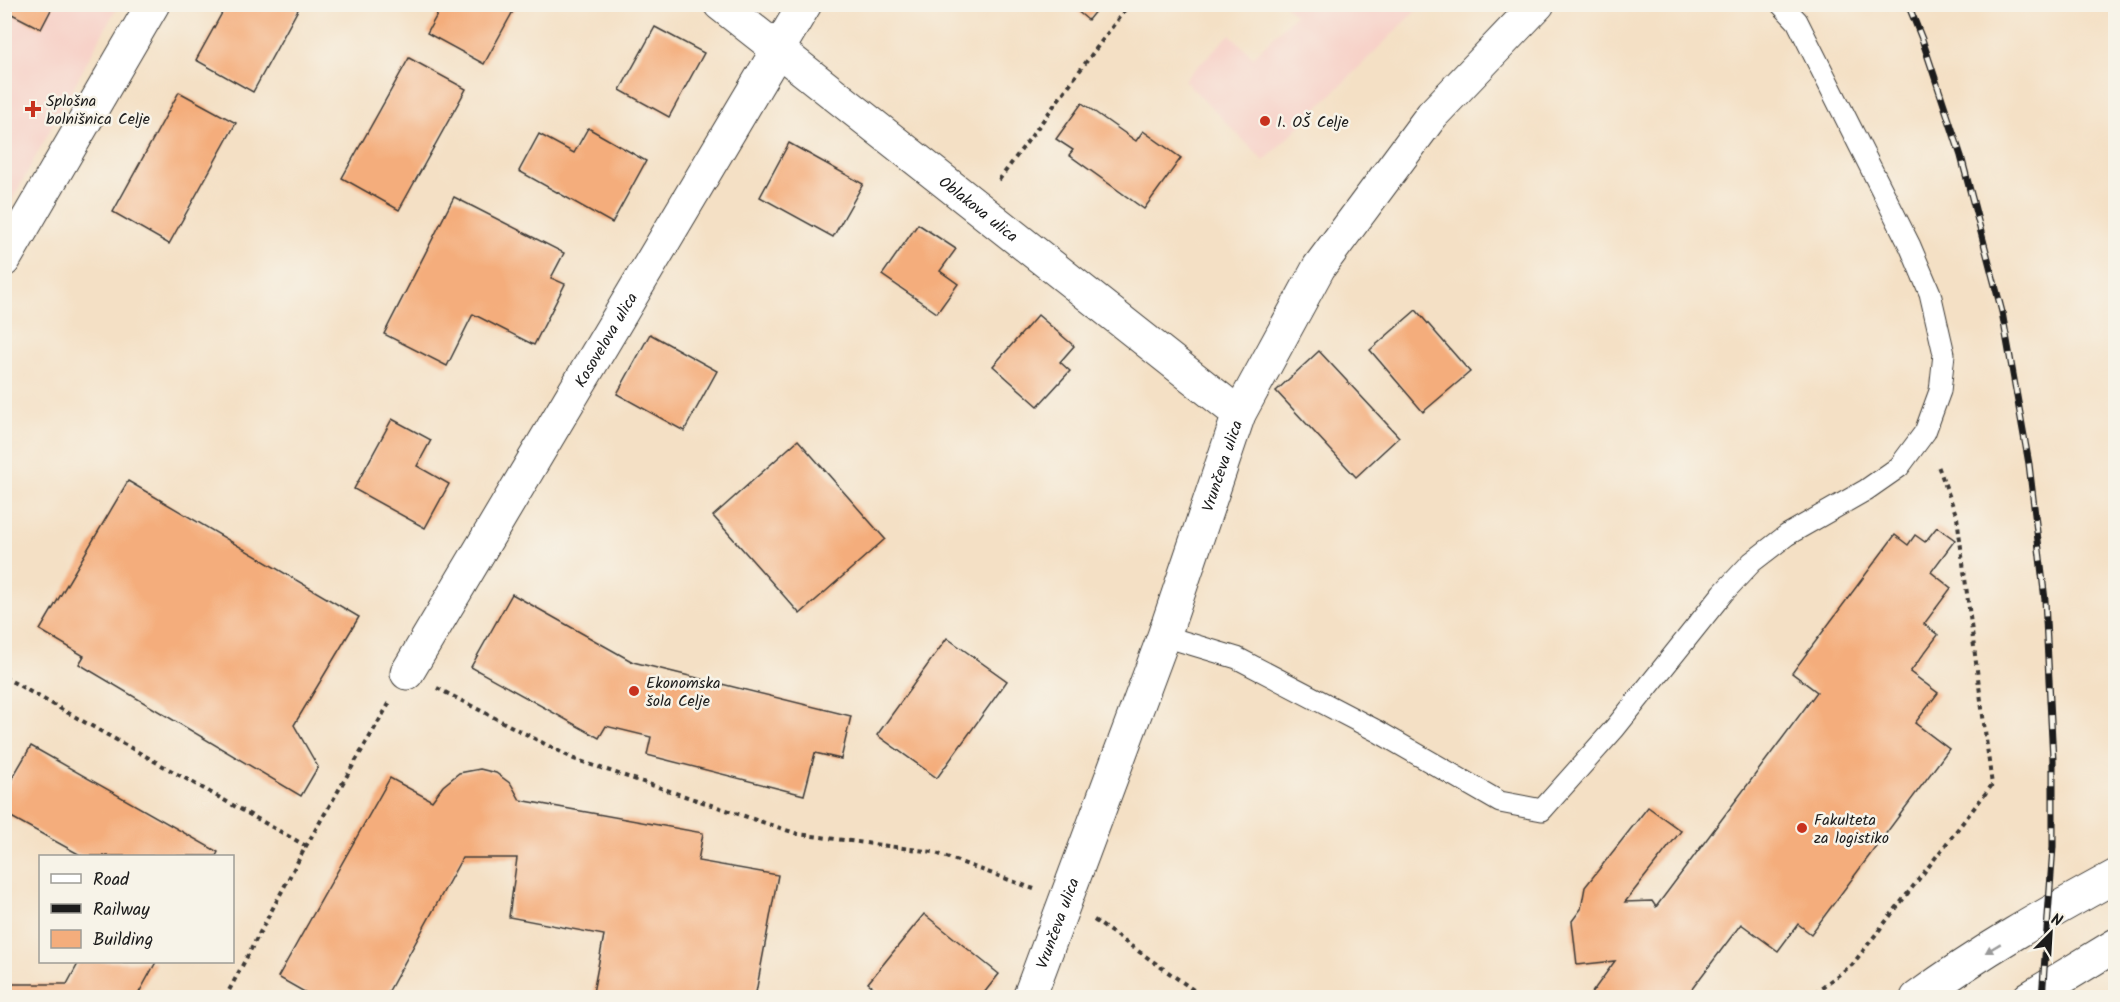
<svg xmlns="http://www.w3.org/2000/svg" width="2120" height="1002" font-family="Kalam,sans-serif">
  <rect width="100%" height="100%" fill="#f7f3e8"/>
  <filter id="ink" filterUnits="userSpaceOnUse"><feTurbulence type="fractalNoise" baseFrequency=".0167" numOctaves="2"/><feDisplacementMap in="SourceGraphic" scale="12" xChannelSelector="R" yChannelSelector="G"/><feConvolveMatrix kernelMatrix="1 2 1 2 8 2 1 2 1" color-interpolation-filters="sRGB"/></filter>
  <filter id="wash" filterUnits="userSpaceOnUse"><feTurbulence type="fractalNoise" baseFrequency=".008" numOctaves="4" result="noise"/><feDisplacementMap in="SourceGraphic" scale="24" xChannelSelector="R" yChannelSelector="G"/><feGaussianBlur stdDeviation="1.35" result="paint"/><feColorMatrix in="noise" values="0 0 0 0 0 0 0 0 0 0 0 0 0 0 0 0 0 1.4 0 .05"/><feComposite in="paint" operator="in"/></filter>
  <g filter="url(#wash)">
    <rect width="100%" height="100%" fill="#f4e0c5"/>
    <g fill="#f7d1c8">
      <path d="M 5,5 L 118,5 L 5,213 Z"/>
      <path d="M 1285,5 L 1422,5 L 1264,161 L 1184,80 L 1230,34 L 1253,57 L 1295,15 Z"/>
    </g>
    <g id="blocks">
      <g fill="#f4ad7c">
        <path d="M 4,4 L 54,4 L 41,29 L 4,10 Z"/>
        <path d="M 227,4 L 301,4 L 253,92 L 196,60 Z"/>
        <path d="M 443,4 L 517,4 L 484,64 L 427,33 Z"/>
        <path d="M 1069,4 L 1101,4 L 1088,20 Z"/>
        <path d="M 655,27 L 704,53 L 669,117 L 620,90 Z"/>
        <path d="M 409,58 L 466,89 L 399,210 L 342,178 Z"/>
        <path d="M 179,92 L 236,123 L 169,244 L 113,212 Z"/>
        <path d="M 1082,103 L 1136,141 L 1143,131 L 1181,158 L 1144,209 L 1069,155 L 1073,150 L 1056,139 Z"/>
        <path d="M 588,128 L 646,161 L 612,223 L 519,171 L 539,134 L 574,153 Z"/>
        <path d="M 789,143 L 863,184 L 833,237 L 760,197 Z"/>
        <path d="M 454,197 L 564,253 L 551,278 L 565,284 L 534,345 L 473,314 L 447,366 L 384,334 Z"/>
        <path d="M 918,224 L 956,249 L 940,271 L 958,284 L 937,313 L 882,275 Z"/>
        <path d="M 1416,310 L 1470,372 L 1423,412 L 1370,350 Z"/>
        <path d="M 1038,315 L 1074,346 L 1060,362 L 1070,371 L 1038,406 L 993,366 Z"/>
        <path d="M 650,334 L 717,371 L 684,431 L 617,394 Z"/>
        <path d="M 1319,351 L 1399,437 L 1356,477 L 1276,391 Z"/>
        <path d="M 392,419 L 431,440 L 417,466 L 449,484 L 425,528 L 354,489 Z"/>
        <path d="M 798,440 L 885,539 L 800,614 L 713,516 Z"/>
        <path d="M 128,481 L 359,617 L 294,725 L 318,767 L 301,796 L 79,664 L 84,656 L 40,630 Z"/>
        <path d="M 1937,527 L 1955,540 L 1931,572 L 1951,588 L 1924,624 L 1938,635 L 1910,672 L 1938,693 L 1915,723 L 1949,749 L 1811,934 L 1798,924 L 1778,951 L 1741,924 L 1685,998 L 1588,998 L 1615,961 L 1577,965 L 1572,921 L 1581,909 L 1585,887 L 1648,807 L 1681,831 L 1625,902 L 1652,901 L 1656,907 L 1817,692 L 1792,673 L 1895,535 L 1908,545 L 1915,535 L 1925,542 Z"/>
        <path d="M 512,594 L 633,662 L 851,716 L 841,759 L 815,753 L 804,795 L 647,755 L 651,737 L 606,726 L 599,738 L 471,667 Z"/>
        <path d="M 947,638 L 1007,681 L 937,778 L 877,735 Z"/>
        <path d="M 31,746 L 218,852 L 216,856 L 82,856 L 4,813 L 4,792 Z"/>
        <path d="M 480,769 L 496,773 L 511,784 L 520,800 L 703,833 L 698,861 L 778,875 L 755,998 L 592,998 L 604,935 L 509,917 L 517,858 L 462,858 L 385,998 L 315,998 L 278,977 L 390,778 L 432,801 L 443,786 L 459,773 Z"/>
        <path d="M 924,914 L 999,974 L 980,998 L 887,998 L 868,983 Z"/>
        <path d="M 79,962 L 156,962 L 136,998 L 4,998 L 4,984 L 67,984 Z"/>
      </g>
    </g>
  </g>
  <g filter="url(#ink)">
    <use href="#blocks" fill-opacity="0" stroke="#3c3935" stroke-width="1.5"/>
    <g fill="none" stroke-linecap="round" stroke-linejoin="round">
      <defs>
        <path id="service" d="M 1164,636 L 1237,658 L 1377,731 L 1500,802 L 1542,810 L 1615,728 L 1723,593 L 1752,562 L 1787,535 L 1866,490 L 1899,467 L 1925,432 L 1940,391 L 1944,354 L 1930,293 L 1910,246 L 1797,21 L 1781,4"/>
        <g id="minor">
          <path id="s1" d="M 720,4 L 1239,414"/>
          <path id="s2" d="M 407,673 L 805,4"/>
          <path id="s3" d="M 1029,998 L 1164,636 L 1239,414 L 1319,267 L 1432,115 L 1538,4"/>
        </g>
        <path id="tertiary" d="M 4,260 L 153,4"/>
        <g id="primary">
          <path d="M 1917,998 C 1979,952 2048,913 2116,876"/>
          <path d="M 2029,998 L 2116,945"/>
        </g>
      </defs>
      <use href="#service" stroke="#3c3935" stroke-width="23"/>
      <use href="#minor" stroke="#3c3935" stroke-width="35"/>
      <use href="#tertiary" stroke="#3c3935" stroke-width="35"/>
      <use href="#primary" stroke="#3c3935" stroke-width="35"/>
      <g stroke="#3c3935" stroke-width="4" stroke-dasharray="4.5 4.5" stroke-linecap="butt">
        <path d="M 999,180 L 1129,4"/>
        <path d="M 4,677 L 306,846"/>
        <path d="M 437,688 L 574,759 L 798,834 L 933,852 L 1034,889"/>
        <path d="M 1094,920 L 1205,998"/>
        <path d="M 225,998 L 306,846 L 390,702"/>
        <path d="M 1807,998 L 1852,965 L 1992,785 L 1957,517 L 1937,463"/>
      </g>
      <use href="#service" stroke="#fff" stroke-width="21"/>
      <use href="#minor" stroke="#fff" stroke-width="33"/>
      <use href="#tertiary" stroke="#fff" stroke-width="33"/>
      <use href="#primary" stroke="#fff" stroke-width="33"/>
      <defs>
        <path id="rail" d="M 1908,4 L 1922,39 L 1961,156 L 2002,312 L 2029,464 L 2045,600 L 2053,760 L 2053,847 L 2042,998"/>
      </defs>
      <use href="#rail" stroke="#1c1c1c" stroke-width="7"/>
      <use href="#rail" stroke="#f7f3e8" stroke-width="4.5" stroke-dasharray="14" stroke-linecap="butt"/>
    </g>
    <defs><path id="oneway-solid" d="M-6-.8H1V-3.2L6.5 0L1 3.2V.8H-6Z" transform="scale(1.5)"/></defs>
    <use fill="#999" href="#oneway-solid" transform="translate(1993 948) rotate(149)"/>
  </g>
  <g fill="#c8321e" stroke="#f7f3e8" stroke-width="2">
    <path d="M30 100h6v6h6v6h-6v6h-6v-6h-6v-6h6z"/>
    <circle cx="1265" cy="121" r="6"/>
    <circle cx="634" cy="691" r="6"/>
    <circle cx="1802" cy="828" r="6"/>
  </g>
  <g text-anchor="middle" stroke-width="5" stroke-linejoin="round" paint-order="stroke">
    <g font-size="16" fill="#1c1c1c" stroke="#f7f3e8" text-anchor="start">
      <text x="46" y="106">Splošna<tspan x="46" dy="18">bolnišnica Celje</tspan></text>
      <text x="1277" y="127">I. OŠ Celje</text>
      <text x="646" y="688">Ekonomska<tspan x="646" dy="18">šola Celje</tspan></text>
      <text x="1814" y="825">Fakulteta<tspan x="1814" dy="18">za logistiko</tspan></text>
    </g>
    <g font-size="16" fill="#1c1c1c" stroke="#f7f3e8">
      <text dy="6" stroke="none"><textPath href="#s1" startOffset="330">Oblakova ulica</textPath></text>
      <text dy="6" stroke="none"><textPath href="#s2" startOffset="388">Kosovelova ulica</textPath></text>
      <text dy="6" stroke="none"><textPath href="#s3" startOffset="566">Vrunčeva ulica</textPath></text>
      <text dy="6" stroke="none"><textPath href="#s3" startOffset="80">Vrunčeva ulica</textPath></text>
    </g>
  </g>
  <rect width="2120" height="1002" fill="none" stroke="#f7f3e8" stroke-width="24"/>
  <rect x="39" y="855" width="195" height="108" fill="#f7f3e8" stroke="#9f9d96" stroke-width="1.5"/>
  <rect x="51" y="874" width="30" height="9" fill="#ffffff" stroke="#9f9d96" stroke-width="1.5"/>
  <text x="93" y="885" font-size="18" fill="#1c1c1c">Road</text>
  <rect x="51" y="904" width="30" height="9" fill="#1c1c1c" stroke="#9f9d96" stroke-width="1.5"/>
  <text x="93" y="915" font-size="18" fill="#1c1c1c">Railway</text>
  <rect x="51" y="930" width="30" height="18" fill="#f4ad7c" stroke="#9f9d96" stroke-width="1.5"/>
  <text x="93" y="945" font-size="18" fill="#1c1c1c">Building</text>
  <g transform="translate(2051 933) rotate(24)" stroke="#f7f3e8" stroke-width="4.5" paint-order="stroke">
  <path d="M0-4.5L10 22L0 15L-10 22Z" fill="#1c1c1c"/>
  <text y="-9" font-size="16" font-weight="bold" text-anchor="middle" fill="#1c1c1c">N</text>
  </g>
</svg>
